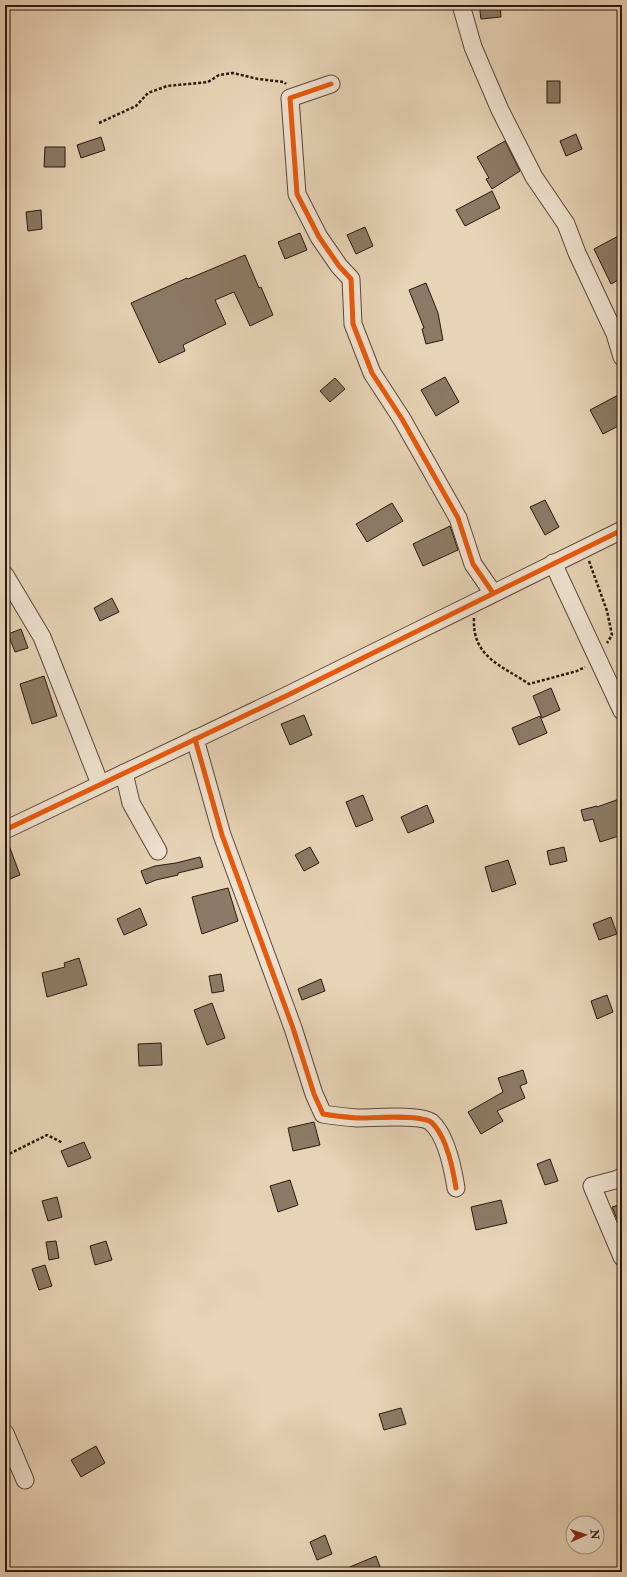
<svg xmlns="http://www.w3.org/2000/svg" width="627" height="1577" font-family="'IM FELL Double Pica',serif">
  <rect width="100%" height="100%" fill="#e7d3b6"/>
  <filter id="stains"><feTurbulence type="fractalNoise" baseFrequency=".005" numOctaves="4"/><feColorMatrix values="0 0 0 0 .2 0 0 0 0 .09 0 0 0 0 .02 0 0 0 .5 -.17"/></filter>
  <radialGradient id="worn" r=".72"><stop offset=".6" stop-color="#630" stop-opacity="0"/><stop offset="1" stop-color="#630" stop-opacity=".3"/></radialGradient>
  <g fill="#8c7a66" stroke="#2a190f">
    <path d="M 479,5 L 500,5 L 501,17 L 481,19 Z"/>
    <rect x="547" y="81" width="13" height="22"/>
    <path d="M 576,134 L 582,149 L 566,156 L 560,141 Z"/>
    <path d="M 101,137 L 105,150 L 81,158 L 77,145 Z"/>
    <path d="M 505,141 L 520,171 L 492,189 L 486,179 L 489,178 L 477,157 Z"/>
    <path d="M 45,147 L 65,147 L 65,167 L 44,167 Z"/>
    <path d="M 492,191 L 500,208 L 465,226 L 456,210 Z"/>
    <path d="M 41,210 L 42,229 L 28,231 L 26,212 Z"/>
    <path d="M 365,227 L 373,246 L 356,254 L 347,235 Z"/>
    <path d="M 300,233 L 307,250 L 285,259 L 278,242 Z"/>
    <path d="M 622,234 L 622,278 L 611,284 L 594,249 Z"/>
    <path d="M 245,255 L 259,288 L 261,287 L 273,315 L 250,326 L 234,292 L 215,300 L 226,324 L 183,345 L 185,351 L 159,363 L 131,303 L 187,278 L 188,279 Z"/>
    <path d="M 426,283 L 438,313 L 443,340 L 426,344 L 422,329 L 424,328 L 409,290 Z"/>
    <path d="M 445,377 L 459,402 L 436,416 L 421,390 Z"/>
    <path d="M 335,378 L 345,389 L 330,402 L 320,391 Z"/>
    <path d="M 622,393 L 622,424 L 603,434 L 590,410 Z"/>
    <path d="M 545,500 L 559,527 L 545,535 L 530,507 Z"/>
    <path d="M 392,503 L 403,521 L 367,542 L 356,524 Z"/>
    <path d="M 450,526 L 458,550 L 423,566 L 413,544 Z"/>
    <path d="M 112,598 L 119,612 L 100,621 L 94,608 Z"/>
    <path d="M 21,629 L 28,648 L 15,652 L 8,634 Z"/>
    <path d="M 44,676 L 57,716 L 32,724 L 20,684 Z"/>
    <path d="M 551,688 L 560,710 L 542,718 L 533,696 Z"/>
    <path d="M 304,715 L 312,735 L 290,745 L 281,724 Z"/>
    <path d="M 540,716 L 547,733 L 519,745 L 512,728 Z"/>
    <path d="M 363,795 L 373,820 L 356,827 L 346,802 Z"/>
    <path d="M 622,798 L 622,813 L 618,815 L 622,828 L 622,835 L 600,842 L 593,819 L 584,821 L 581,810 L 597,806 L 597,807 Z"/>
    <path d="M 427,805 L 434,822 L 408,833 L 401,817 Z"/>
    <path d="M 5,840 L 7,840 L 20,875 L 5,881 Z"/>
    <path d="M 310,847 L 319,863 L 304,871 L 295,855 Z"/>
    <path d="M 564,847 L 567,861 L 550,865 L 547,851 Z"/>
    <path d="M 200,857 L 203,867 L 178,873 L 178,875 L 156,880 L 146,884 L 141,871 L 155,866 L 176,863 Z"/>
    <path d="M 508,860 L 516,884 L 492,892 L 485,867 Z"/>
    <path d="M 228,888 L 238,921 L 202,934 L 192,897 Z"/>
    <path d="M 140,908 L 147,925 L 124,935 L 117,919 Z"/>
    <path d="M 611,917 L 617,934 L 599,940 L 593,924 Z"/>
    <path d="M 79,958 L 87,985 L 47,997 L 42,973 L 65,967 L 64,963 Z"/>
    <path d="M 221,974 L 224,991 L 212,993 L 209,976 Z"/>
    <path d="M 321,979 L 325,991 L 302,1000 L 298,989 Z"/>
    <path d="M 607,995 L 613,1012 L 597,1019 L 591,1001 Z"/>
    <path d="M 212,1003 L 225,1038 L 207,1045 L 194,1010 Z"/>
    <path d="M 161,1043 L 162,1065 L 139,1066 L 138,1044 Z"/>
    <path d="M 523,1070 L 527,1083 L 520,1086 L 525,1098 L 497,1111 L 503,1121 L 481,1134 L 468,1112 L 503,1092 L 498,1078 Z"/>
    <path d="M 314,1122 L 320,1145 L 293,1151 L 288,1128 Z"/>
    <path d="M 84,1142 L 91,1158 L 68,1167 L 61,1151 Z"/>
    <path d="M 550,1159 L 558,1181 L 545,1185 L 537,1164 Z"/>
    <path d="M 290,1180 L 298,1205 L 278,1212 L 270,1186 Z"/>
    <path d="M 57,1197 L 62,1217 L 48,1221 L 42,1201 Z"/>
    <path d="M 501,1200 L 507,1223 L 476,1230 L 471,1207 Z"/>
    <path d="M 622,1204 L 622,1231 L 612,1207 Z"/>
    <path d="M 56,1241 L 59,1258 L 49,1260 L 46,1242 Z"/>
    <path d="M 106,1241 L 112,1260 L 95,1265 L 90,1246 Z"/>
    <path d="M 45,1265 L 52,1286 L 39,1290 L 32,1269 Z"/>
    <path d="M 401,1408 L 406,1424 L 384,1430 L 379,1414 Z"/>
    <path d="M 96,1446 L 105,1463 L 81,1477 L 71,1460 Z"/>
    <path d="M 325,1535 L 332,1554 L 317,1560 L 310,1542 Z"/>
    <path d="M 376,1556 L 382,1572 L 338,1572 Z"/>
  </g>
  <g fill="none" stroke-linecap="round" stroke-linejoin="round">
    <defs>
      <g id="minor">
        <path d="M 461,5 L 473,47 L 500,110 L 534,177 L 566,224 L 577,253 L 615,334 L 622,357"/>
        <path d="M 331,84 L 290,98 L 297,194 L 319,237 L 339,266 L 351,279 L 353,324 L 372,373 L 402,419 L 458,518 L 473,564 L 493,593"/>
        <path d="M 553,563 L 622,711"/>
        <path d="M 5,575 L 42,637 L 100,784"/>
        <path d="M 195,739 L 222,835 L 293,1028 L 314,1094 L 323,1114 C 335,1116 345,1117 357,1118 C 372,1118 420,1114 431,1122 C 446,1135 453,1169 456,1188"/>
        <path d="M 124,773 L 131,803 L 158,851"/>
        <path d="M 5,830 L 286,696 L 622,530"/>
        <path d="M 622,1177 L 615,1180 L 592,1186 L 622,1257"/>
        <path d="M 5,1433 L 25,1480"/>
      </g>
    </defs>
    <use href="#minor" stroke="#594839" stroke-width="19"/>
    <g stroke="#2a190f" stroke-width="2.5" stroke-dasharray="3 2" stroke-linecap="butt">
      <path d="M 99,123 L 136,106 L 148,93 L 167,86 L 208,82 L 219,75 L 233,73 L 258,79 L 284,82 L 286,84"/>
      <path d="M 589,561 L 607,611 L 612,635 L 607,643"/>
      <path d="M 474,618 C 472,657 501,665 529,684 L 577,671 L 585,667"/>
      <path d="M 5,1156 L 47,1135 L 63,1143"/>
    </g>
    <use href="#minor" stroke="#efe2d0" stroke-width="17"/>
    <defs>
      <g id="cycleway">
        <path d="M 331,84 L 290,98 L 297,194 L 319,237 L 339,266 L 351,279 L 353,324 L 372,373 L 402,419 L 458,518 L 473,564 L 493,593"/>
        <path d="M 195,739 L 222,835 L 293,1028 L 314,1094 L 323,1114 C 335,1116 345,1117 357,1118 C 372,1118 420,1114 431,1122 C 446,1135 453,1169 456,1188"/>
        <path d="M 5,830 L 286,696 L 622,530"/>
      </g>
    </defs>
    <use href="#cycleway" stroke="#efe2d0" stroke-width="8"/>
    <use href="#cycleway" stroke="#e8590c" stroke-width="5"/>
  </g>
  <rect width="627" height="1577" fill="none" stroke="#e7d3b6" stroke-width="20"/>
  <rect x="6" y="6" width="615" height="1565" fill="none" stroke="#2a190f" stroke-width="2"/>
  <rect x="10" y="10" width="607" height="1557" fill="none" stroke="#2a190f"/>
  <g transform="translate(585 1535) rotate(87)"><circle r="19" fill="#efe2d0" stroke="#a09283"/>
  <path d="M0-3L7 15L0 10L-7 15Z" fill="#8f2418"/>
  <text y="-6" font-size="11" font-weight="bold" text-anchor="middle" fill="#2a190f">N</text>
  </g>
  <rect width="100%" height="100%" filter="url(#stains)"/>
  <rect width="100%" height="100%" fill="url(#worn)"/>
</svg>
